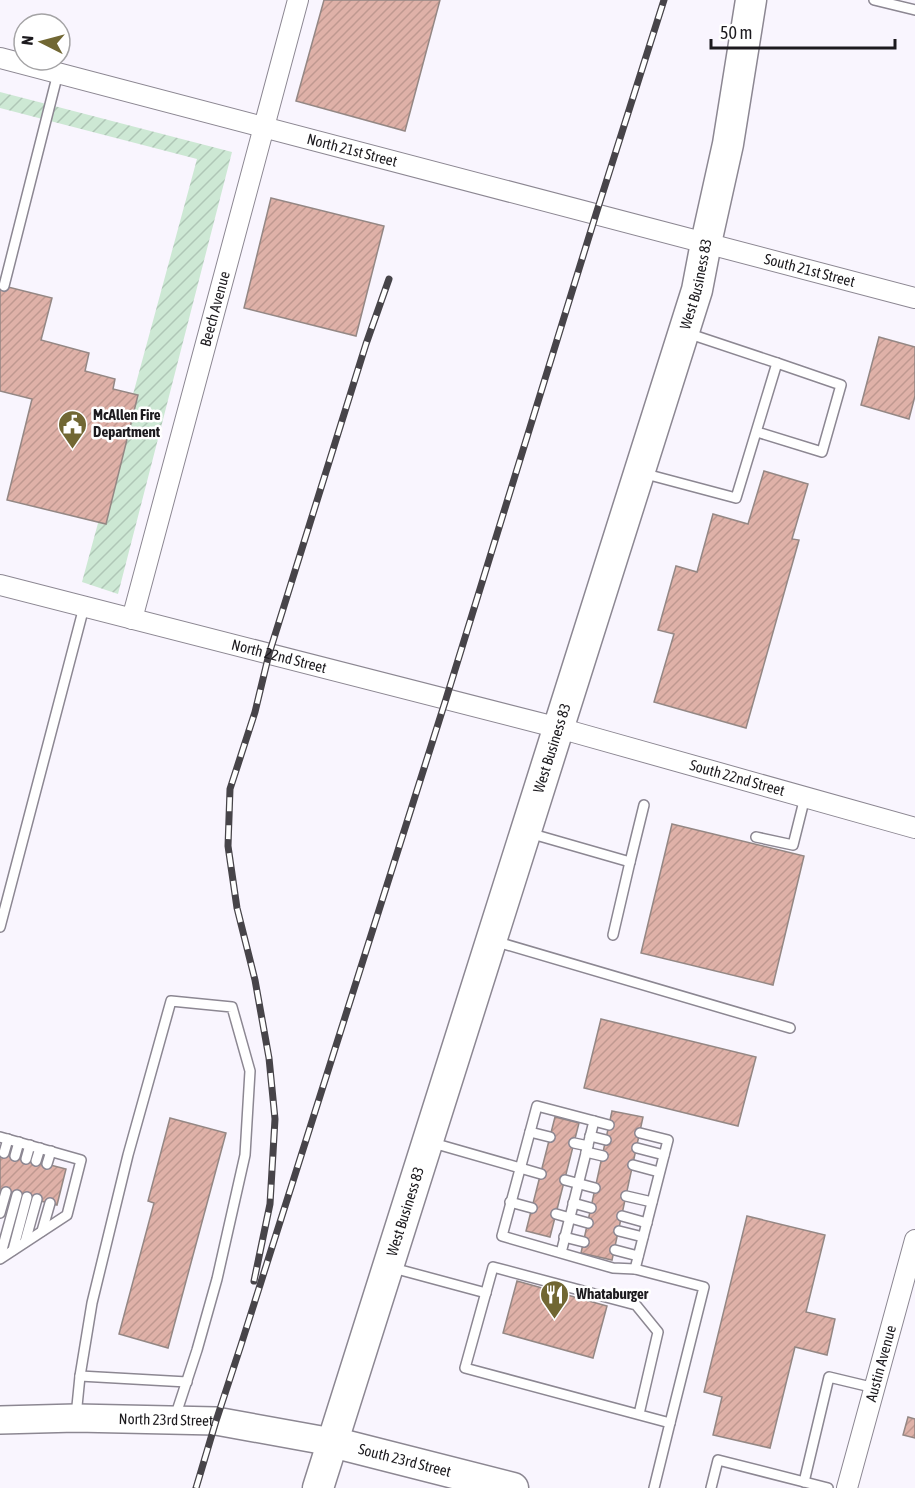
<svg xmlns="http://www.w3.org/2000/svg" width="915" height="1488" font-family="'Asap Condensed',sans-serif">
  <defs>
    <pattern id="garden-furrows" width="10" height="10" patternUnits="userSpaceOnUse" patternTransform="scale(1.5)"><rect width="10" height="10" fill="#cde8d4"/><path d="M-1 1l2-2M0 10L10 0M9 11l2-2" fill="none" stroke="#afc6b6"/></pattern>
    <pattern id="building-hatch" width="6" height="6" patternUnits="userSpaceOnUse" patternTransform="scale(1.5)"><rect width="6" height="6" fill="#dfb1a8"/><path d="M-1 1l2-2M0 6l6-6M5 7l2-2" fill="none" stroke="#bf9890"/></pattern>
  </defs>
  <rect width="100%" height="100%" fill="#f9f5fe"/>
  <path fill="url(#garden-furrows)" d="M 0,92 L 232,152 L 118,594 L 82,582 L 197,159 L 0,108 Z"/>
  <g fill="url(#building-hatch)" stroke="#948784" stroke-width="1.5">
    <path d="M 324,0 L 440,0 L 405,131 L 296,101 Z"/>
    <path d="M 271,198 L 384,226 L 356,336 L 244,308 Z"/>
    <path d="M 0,285 L 52,298 L 41,340 L 89,353 L 85,371 L 115,379 L 113,389 L 138,395 L 106,524 L 7,500 L 32,399 L 0,391 Z"/>
    <path d="M 879,337 L 915,347 L 915,396 L 909,419 L 861,405 Z"/>
    <path d="M 764,471 L 808,484 L 792,539 L 799,540 L 746,728 L 654,702 L 674,634 L 658,630 L 676,566 L 697,572 L 713,514 L 748,524 Z"/>
    <path d="M 672,824 L 804,856 L 773,985 L 641,953 Z"/>
    <path d="M 601,1019 L 756,1057 L 738,1126 L 584,1088 Z"/>
    <path d="M 612,1111 L 643,1117 L 612,1260 L 581,1253 Z"/>
    <path d="M 555,1117 L 579,1123 L 550,1237 L 526,1231 Z"/>
    <path d="M 170,1118 L 226,1133 L 168,1348 L 119,1334 L 154,1203 L 148,1201 Z"/>
    <path d="M 0,1152 L 66,1169 L 57,1205 L 0,1191 Z"/>
    <path d="M 747,1216 L 825,1235 L 806,1312 L 835,1319 L 827,1355 L 795,1347 L 770,1448 L 713,1435 L 722,1397 L 704,1392 Z"/>
    <path d="M 517,1281 L 607,1306 L 593,1358 L 503,1333 Z"/>
    <path d="M 908,1417 L 915,1419 L 915,1438 L 903,1435 Z"/>
  </g>
  <g fill="none" stroke-linecap="round" stroke-linejoin="round">
    <defs>
      <g id="lane">
        <path d="M 874,0 L 915,10"/>
        <path d="M 4,286 L 58,73"/>
        <path d="M 757,432 L 822,452 L 841,385 L 777,363"/>
        <path d="M 642,473 L 736,498 L 777,363 L 687,333"/>
        <path d="M 529,833 L 630,862 L 644,805"/>
        <path d="M 756,837 L 793,845 L 805,797"/>
        <path d="M 0,927 L 84,607"/>
        <path d="M 613,935 L 630,862"/>
        <path d="M 494,941 L 790,1028"/>
        <path d="M 594,1121 L 609,1125"/>
        <path d="M 530,1132 L 550,1137"/>
        <path d="M 590,1136 L 606,1140"/>
        <path d="M 0,1137 L 81,1160 L 67,1215 L 0,1259"/>
        <path d="M 433,1143 L 541,1174"/>
        <path d="M 574,1143 L 588,1146"/>
        <path d="M 637,1148 L 664,1155"/>
        <path d="M 586,1152 L 603,1156"/>
        <path d="M 4,1153 L 8,1139"/>
        <path d="M 15,1156 L 19,1142"/>
        <path d="M 26,1159 L 30,1145"/>
        <path d="M 36,1161 L 40,1148"/>
        <path d="M 47,1164 L 51,1151"/>
        <path d="M 633,1165 L 659,1172"/>
        <path d="M 565,1180 L 595,1188"/>
        <path d="M 626,1196 L 652,1202"/>
        <path d="M 510,1202 L 532,1208"/>
        <path d="M 573,1203 L 591,1208"/>
        <path d="M 0,1213 L 6,1192"/>
        <path d="M 556,1214 L 588,1223"/>
        <path d="M 622,1216 L 647,1223"/>
        <path d="M 42,1231 L 50,1203"/>
        <path d="M 619,1231 L 643,1237"/>
        <path d="M 564,1237 L 584,1242"/>
        <path d="M 25,1242 L 37,1199"/>
        <path d="M 13,1250 L 27,1197"/>
        <path d="M 615,1250 L 638,1256"/>
        <path d="M 561,1253 L 594,1121 L 537,1106 L 502,1236 L 613,1268 L 635,1269 L 704,1287 L 670,1423"/>
        <path d="M 0,1257 L 17,1195"/>
        <path d="M 393,1268 L 486,1293"/>
        <path d="M 635,1269 L 668,1140 L 640,1133"/>
        <path d="M 80,1376 L 187,1382"/>
        <path d="M 639,1414 L 658,1332 L 636,1305 L 493,1267 L 465,1368 L 670,1423 L 654,1488"/>
        <path d="M 76,1416 L 80,1376 L 92,1303 L 128,1155 L 171,1001 L 232,1007 L 250,1071 L 245,1155 L 217,1279 L 197,1350 L 175,1417"/>
        <path d="M 804,1482 L 829,1377 L 875,1388"/>
        <path d="M 711,1488 L 718,1460 L 828,1488"/>
      </g>
      <g id="street">
        <path id="s1" d="M 0,58 L 915,298"/>
        <path id="s2" d="M 0,585 L 559,728 L 915,828"/>
        <path id="s3" d="M 132,619 L 298,0"/>
        <path id="s4" d="M 847,1488 L 915,1240"/>
      </g>
      <g id="secondary">
        <path id="s5" d="M 0,1420 L 76,1418 L 216,1421 L 332,1442"/>
      </g>
      <g id="primary">
        <path id="s6" d="M 332,1442 L 513,1488"/>
        <path id="s7" d="M 318,1488 L 697,290 L 706,243 L 728,144 L 751,0"/>
      </g>
    </defs>
    <use href="#lane" stroke="#8c8792" stroke-width="12"/>
    <use href="#street" stroke="#8c8792" stroke-width="22"/>
    <use href="#secondary" stroke="#8c8792" stroke-width="30"/>
    <use href="#primary" stroke="#8c8792" stroke-width="33"/>
    <use href="#lane" stroke="#fff" stroke-width="9"/>
    <use href="#street" stroke="#fff" stroke-width="20"/>
    <use href="#secondary" stroke="#fff" stroke-width="27"/>
    <use href="#primary" stroke="#fff" stroke-width="30"/>
    <defs>
      <g id="rail">
        <path d="M 254,1281 L 270,1204 L 275,1119 L 269,1058 L 255,980 L 237,908 L 228,846 L 230,789 L 255,712 L 269,654 L 366,344 L 389,279"/>
        <path d="M 196,1488 L 216,1421 L 241,1345 L 446,699 L 596,214 L 664,0"/>
      </g>
    </defs>
    <use href="#rail" stroke="#474449" stroke-width="7"/>
    <use href="#rail" stroke="#fff" stroke-width="4.5" stroke-dasharray="14" stroke-linecap="butt"/>
  </g>
  <defs>
    <symbol id="civic-pin" viewBox="-11 -11 22 30"><path d="M0 17L-7.5 6A9.5 9.5 0 1 1 7.5 6Z" fill="#716733" stroke="#fff"/><path d="M-.6-6.5H3V-4.5H.6V-3L4-1V1h2V6H-6V1h2V-1L-.6-3ZM-1.2 2.5V6h2.4V2.5Z" fill="#fff"/></symbol>
    <symbol id="restaurant-pin" viewBox="-11 -11 22 30"><path d="M0 17L-7.5 6A9.5 9.5 0 1 1 7.5 6Z" fill="#716733" stroke="#fff"/><path d="M-5-6h1v4h1v-4h1v4h1v-4h1v5L-1.5 .5V6h-2V.5L-5-1ZM5-6V6H3V1.5H1.5Q1.5-4 5-6Z" fill="#fff"/></symbol>
  </defs>
  <g fill-rule="evenodd">
    <use href="#civic-pin" x="56" y="408" width="33" height="45"/>
    <use href="#restaurant-pin" x="538" y="1278" width="33" height="45"/>
  </g>
  <g text-anchor="middle" stroke-width="5" stroke-linejoin="round" paint-order="stroke">
    <g font-size="15" fill="#1c1a1e" stroke="#fff">
      <text dy="5" stroke="none"><textPath href="#s1" startOffset="364">North 21st Street</textPath></text>
      <text dy="5" stroke="none"><textPath href="#s1" startOffset="837">South 21st Street</textPath></text>
      <text dy="5" stroke="none"><textPath href="#s7" startOffset="1262">West Business 83</textPath></text>
      <text dy="5" stroke="none"><textPath href="#s3" startOffset="321">Beech Avenue</textPath></text>
      <text dy="5" stroke="none"><textPath href="#s2" startOffset="288">North 22nd Street</textPath></text>
      <text dy="5" stroke="none"><textPath href="#s7" startOffset="776">West Business 83</textPath></text>
      <text dy="5" stroke="none"><textPath href="#s2" startOffset="762">South 22nd Street</textPath></text>
      <text dy="5" stroke="none"><textPath href="#s7" startOffset="290">West Business 83</textPath></text>
      <text dy="5" stroke="none"><textPath href="#s4" startOffset="129">Austin Avenue</textPath></text>
      <text dy="5" stroke="none"><textPath href="#s5" startOffset="166">North 23rd Street</textPath></text>
      <text dy="5" stroke="none"><textPath href="#s6" startOffset="75">South 23rd Street</textPath></text>
    </g>
    <g font-size="15" font-weight="bold" fill="#1c1a1e" stroke="#fff" text-anchor="start">
      <text x="93" y="420">McAllen Fire<tspan x="93" dy="17">Department</tspan></text>
      <text x="576" y="1299">Whataburger</text>
    </g>
  </g>
  <g transform="translate(42 42) rotate(276)"><circle r="28" fill="#ffffff" stroke="#a4a3a5" stroke-width="1.5"/>
  <path d="M0-4.5L10 22L0 15L-10 22Z" fill="#716733"/>
  <text y="-9" font-size="16" font-weight="bold" text-anchor="middle" fill="#1c1a1e">N</text>
  </g>
  <path d="M711 39v9h184v-9" fill="none" stroke="#1c1a1e" stroke-width="3"/>
  <text x="720" y="39" font-size="18" fill="#1c1a1e" stroke="#ffffff" stroke-width="4.5" paint-order="stroke">50 m</text>
</svg>
